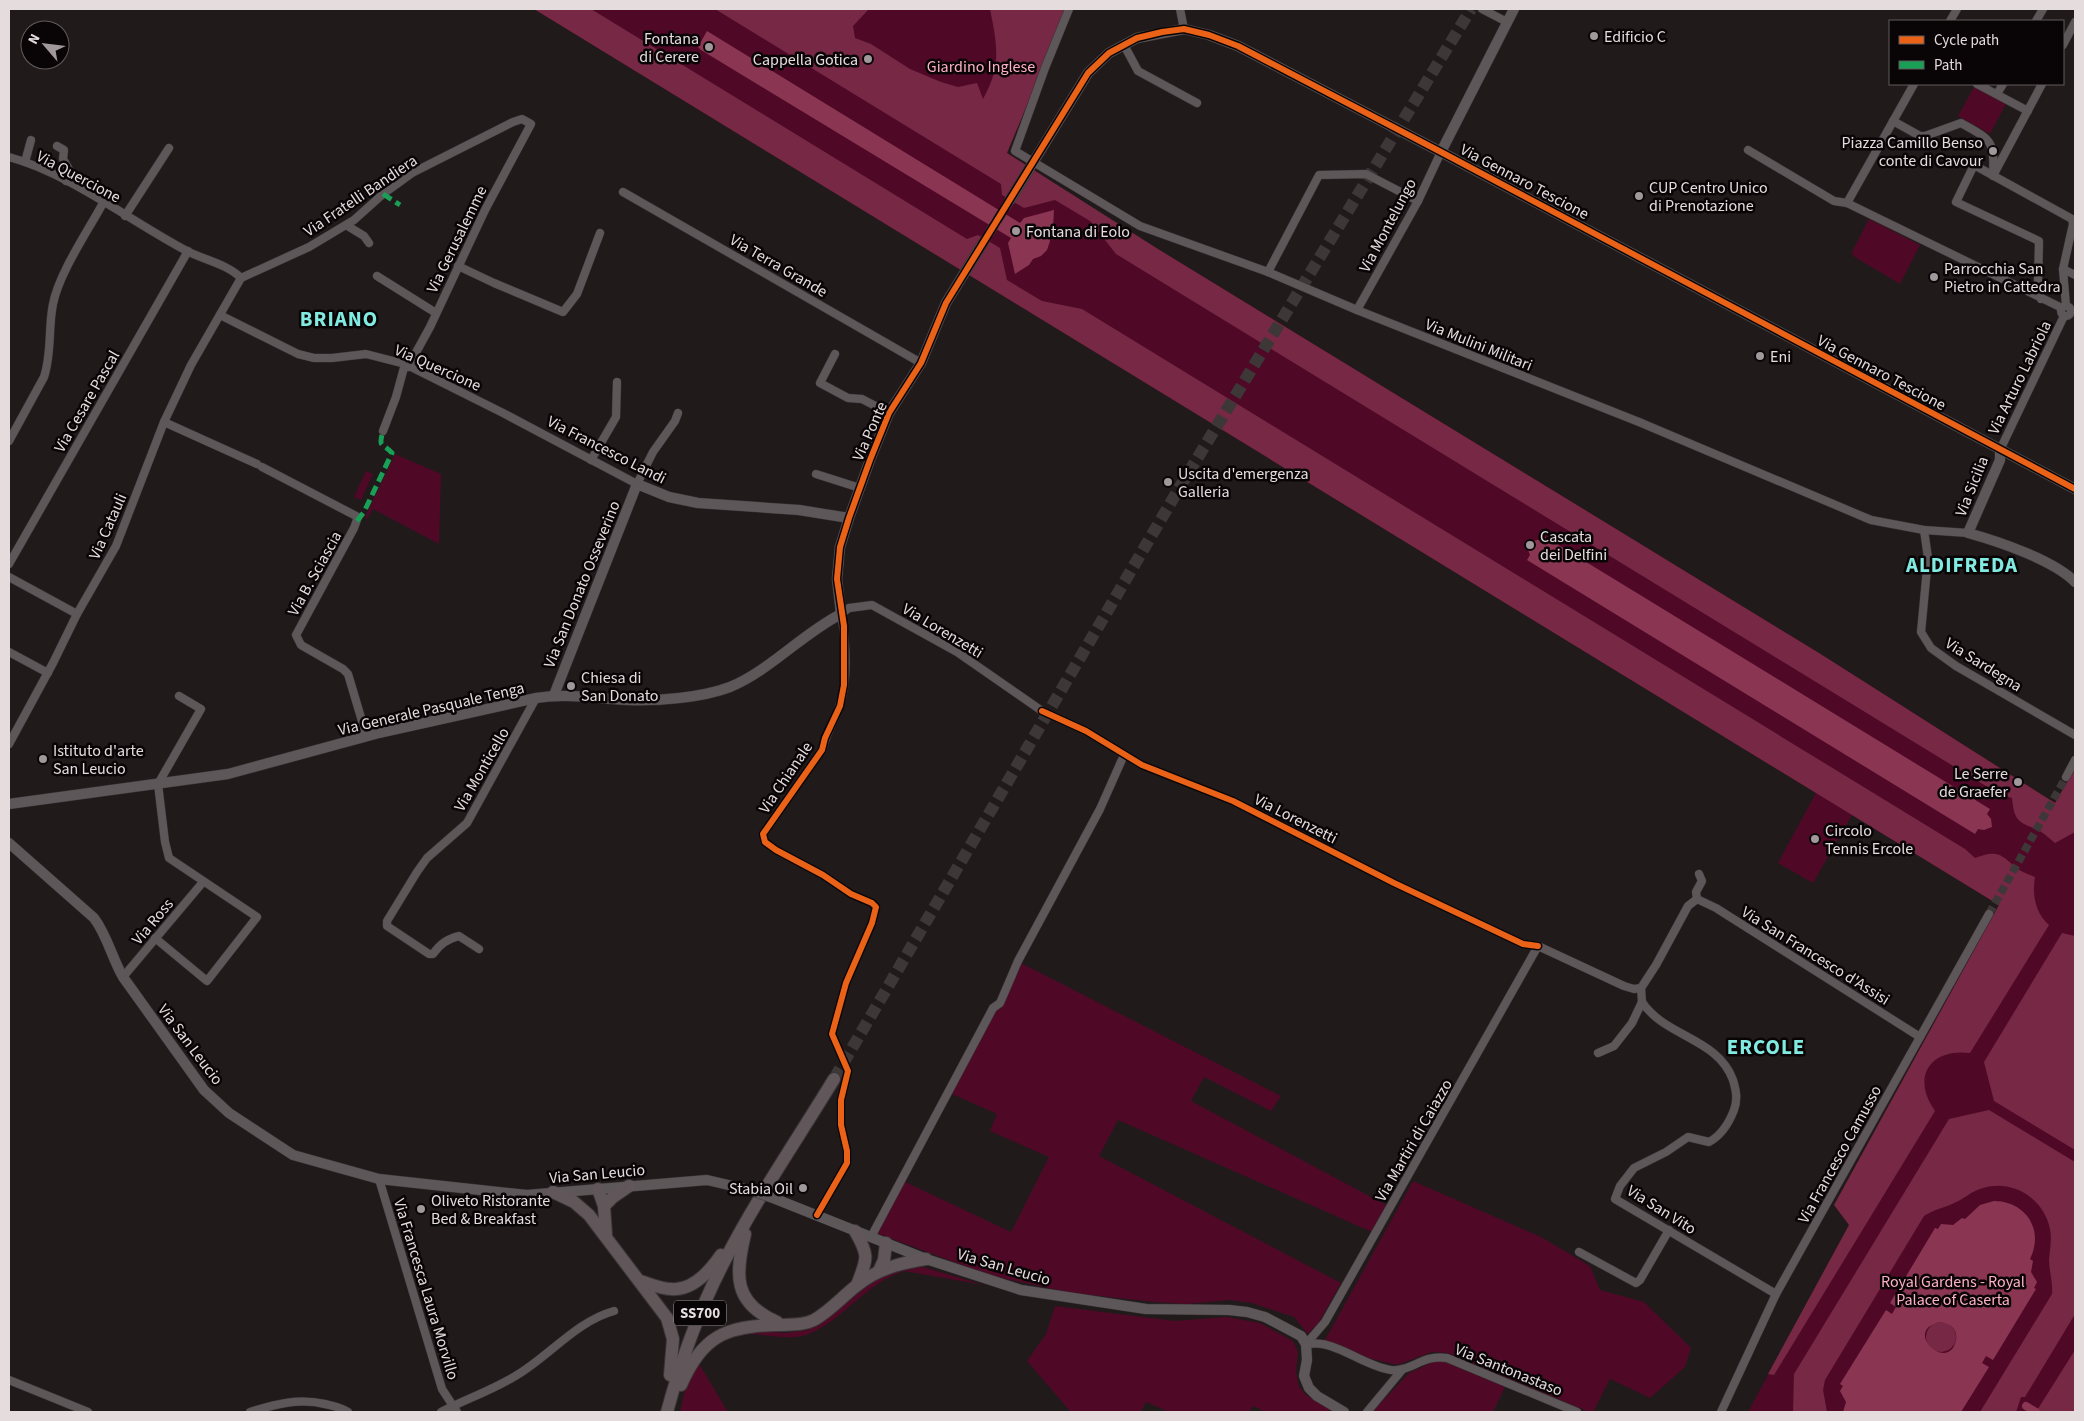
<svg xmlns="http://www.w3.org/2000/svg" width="2084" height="1421" font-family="'Source Sans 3',sans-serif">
  <rect width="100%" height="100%" fill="#201a1b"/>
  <g fill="#4f0927">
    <path d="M 534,9 L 1067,9 L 1007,153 L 1125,229 L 1819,653 L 2055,803 L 2075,768 L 2075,1412 L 1748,1412 L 1849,1225 L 1834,1205 L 1999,905 L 1852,815 L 1813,883 L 1778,863 L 1816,793 Z"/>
    <path d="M 1974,87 L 2006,104 L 1990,134 L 1958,116 Z"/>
    <path d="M 1869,219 L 1920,245 L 1900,284 L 1853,256 L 1852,252 Z"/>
    <path d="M 395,454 L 441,474 L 439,544 L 373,509 L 367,519 L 365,517 Z"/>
    <path d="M 366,471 L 373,474 L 361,500 L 354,497 Z"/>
    <path d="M 1019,962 L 1281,1096 L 1271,1111 L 1204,1077 L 1191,1101 L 1388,1206 L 1374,1233 L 1118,1120 L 1099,1156 L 1341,1283 L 1318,1324 L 1308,1334 L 1294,1317 L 1252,1303 L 1230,1300 L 1186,1304 L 1155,1302 L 1072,1293 L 992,1276 L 876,1233 L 903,1181 L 1011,1232 L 1049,1157 L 990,1131 L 997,1114 L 950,1093 Z"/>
    <path d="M 1413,1181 L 1541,1237 L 1590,1266 L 1600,1290 L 1644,1302 L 1691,1348 L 1685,1367 L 1650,1398 L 1610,1379 L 1593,1412 L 1589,1412 L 1448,1353 L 1432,1352 L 1397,1365 L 1368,1358 L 1325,1340 Z"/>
    <path d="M 910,1266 L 923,1267 L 984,1285 L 904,1271 C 865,1284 845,1318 811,1333 C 782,1346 752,1324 720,1341 C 712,1346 705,1356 698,1362 L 728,1412 L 680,1412 L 685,1389 L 693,1369 L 720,1338 L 750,1330 L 785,1333 L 808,1330 L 824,1321 L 884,1272 Z"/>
    <path d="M 1055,1306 L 1175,1321 L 1227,1317 L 1260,1323 L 1293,1341 L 1298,1352 L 1296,1372 L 1299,1387 L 1306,1395 L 1335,1412 L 1265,1412 L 1253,1406 L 1249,1412 L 1169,1412 L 1146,1402 L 1141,1412 L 1068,1412 L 1069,1410 L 1027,1361 L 1046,1334 Z"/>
    <path d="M 1435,1361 L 1445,1362 L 1505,1387 L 1493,1412 L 1372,1412 L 1409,1373 Z"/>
  </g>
  <g fill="#762844">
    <path d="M 534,9 L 591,9 L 967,239 L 978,235 L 1000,248 L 1007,280 L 1042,301 L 1082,309 L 1965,849 L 1975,858 C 1995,851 1999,852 2014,866 C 2019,871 2028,874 2035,877 C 2032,895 2035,912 2049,925 L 1970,1053 C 1930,1048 1911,1077 1935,1111 L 1774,1375 L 1768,1374 L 1849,1225 L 1834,1205 L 1999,905 Z"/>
    <path d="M 715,9 L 869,9 L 853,26 L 855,38 L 871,44 L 910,69 L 941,82 L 958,87 L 977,83 L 983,99 C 1002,66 997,44 990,9 L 1067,9 L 1007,153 L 1158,249 L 1819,653 L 2055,803 L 2075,768 L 2075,832 L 2055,843 C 2049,838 2043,832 2036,829 C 2017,822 2014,819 2012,798 L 1999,794 L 1116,254 L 1090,221 L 1055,200 L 1024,208 L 1002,195 L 1001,184 Z"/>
    <path d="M 2062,933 L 2075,936 L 2075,1150 L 1994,1101 L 1984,1062 Z"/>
    <path d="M 1989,1110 L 2075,1162 L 2075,1314 L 2025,1397 L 2021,1397 L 2016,1412 L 1980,1412 L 2052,1294 C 2053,1282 2049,1271 2049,1259 C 2050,1249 2052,1239 2050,1229 C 2044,1198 2012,1179 1983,1188 C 1971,1191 1963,1200 1952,1204 C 1943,1208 1933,1210 1924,1216 L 1825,1380 L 1823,1390 L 1827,1412 L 1793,1412 L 1794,1374 L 1949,1119 Z"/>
    <circle cx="1941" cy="1337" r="15"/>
    <path d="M 2075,1350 L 2075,1412 L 2036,1412 Z"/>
  </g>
  <g fill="#8a3653" fill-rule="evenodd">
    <path d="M 707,31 L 1020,223 L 1024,218 L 1054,210 L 1053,227 L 1049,233 L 1050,241 L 1047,250 L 1041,256 L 1033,259 L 1029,265 L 1015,274 L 1008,243 L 1011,238 L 701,50 L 698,47 Z"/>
    <path d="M 1542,535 L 1990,809 L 1987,814 L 1991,819 L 1992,827 L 1984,830 L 1978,829 L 1975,834 L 1527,560 L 1530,555 L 1528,550 C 1529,545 1533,539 1539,540 Z"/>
    <path d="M 1994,1201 C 2024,1201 2045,1228 2030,1259 L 2033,1261 L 2031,1272 L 2037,1282 L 2034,1288 L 2036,1289 L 1993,1360 L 1986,1356 L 1982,1363 L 1989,1367 L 1961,1412 L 1843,1412 L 1846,1402 L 1840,1391 L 1843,1386 L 1840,1384 L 1886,1310 L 1892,1314 L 1896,1307 L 1890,1303 L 1935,1228 L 1938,1229 L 1941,1224 L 1953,1225 L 1962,1218 L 1965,1219 L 1980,1205 ZM 1940,1322 C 1950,1323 1958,1329 1956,1340 C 1949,1374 1901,1331 1940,1322 Z"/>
  </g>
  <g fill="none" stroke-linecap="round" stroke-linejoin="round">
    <path stroke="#8a3653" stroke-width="8" d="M 2026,1406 L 2036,1412"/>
    <path stroke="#3e3738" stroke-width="8" stroke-dasharray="8 4" stroke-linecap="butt" d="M 1989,914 L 2066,777"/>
    <path stroke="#3e3738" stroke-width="10" stroke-dasharray="10 5" stroke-linecap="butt" d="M 981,246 L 1010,200"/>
    <path stroke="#3e3738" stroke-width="12" stroke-dasharray="12 6" stroke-linecap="butt" d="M 834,1079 L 1181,485 L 1471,9"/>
    <defs>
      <g id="minor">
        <path d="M 1069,9 L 1045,68 L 1015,151 L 1140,226 L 1268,272 L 1357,310 L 1639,422 L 1871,520 L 1924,530 L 1968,533"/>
        <path d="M 1180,9 L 1184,29"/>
        <path d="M 1482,9 L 1507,22"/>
        <path d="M 1950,21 L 1957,9"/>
        <path d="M 2036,21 L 2043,9"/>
        <path d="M 1124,45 L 1138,71 L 1197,103"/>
        <path d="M 2063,45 L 2075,22"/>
        <path d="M 1977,84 L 2028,111"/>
        <path d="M 1997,94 L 2003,84"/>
        <path d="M 1893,121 L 1920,136 L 1925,136 L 1961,123 C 1991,140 1995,140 1993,176"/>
        <path d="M 57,146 L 64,150 L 63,159 L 71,173 L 66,181"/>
        <path d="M 1748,150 L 1834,201 L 1847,203 L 2062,308"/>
        <path d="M 9,157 C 71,174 130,221 187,251 C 204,260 227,264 241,278"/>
        <path d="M 25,162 L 31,140"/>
        <path d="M 1995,172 L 2042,84"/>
        <path d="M 623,192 L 921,363"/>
        <path d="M 1847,203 L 1914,84"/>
        <path d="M 125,216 L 169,148"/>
        <path d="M 346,225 L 364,236 L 369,243"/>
        <path d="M 458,266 L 494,283 L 563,312 L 577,294 L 600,233"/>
        <path d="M 2063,269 L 2075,275"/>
        <path d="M 1268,272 L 1319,175 L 1366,174 L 1418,201"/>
        <path d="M 377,276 L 436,313"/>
        <path d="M 2041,299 L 2038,282 L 2039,241 L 1956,202 L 1974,165 L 2072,219 L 2073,224 L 2063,269 L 2066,306"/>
        <circle cx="2066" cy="311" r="5"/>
        <path d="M 1357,310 L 1418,201 L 1441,152"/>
        <path d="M 220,315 L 298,354 L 314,358 L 332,358 L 366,354 L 405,364 L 503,413 L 637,484 L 653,452 L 675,421 L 678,413"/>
        <path d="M 835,354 L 820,383 L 848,398 L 862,399 L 889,413"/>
        <path d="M 164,422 L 257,464"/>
        <path d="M 383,431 L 396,397 L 405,364"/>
        <path d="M 9,441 L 44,377 C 52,353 48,328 53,304 C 59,273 88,231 103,203"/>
        <path d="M 2000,450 L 2064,316"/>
        <path d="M 591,460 L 616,417 L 617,382"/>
        <path d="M 262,467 L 358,517 L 354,528 L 296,635 L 301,645 L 343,669 L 348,674 L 362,721 L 360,739"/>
        <path d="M 816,474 L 860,488"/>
        <path d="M 1924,530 L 1928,558 L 1921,632 L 1931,648 L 1956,666 L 2075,735"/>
        <path d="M 9,564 L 188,251"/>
        <path d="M 9,577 L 77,614"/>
        <path d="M 9,652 L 48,673"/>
        <path d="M 9,744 L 53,663 L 77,614 L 116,546 L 164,422 L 191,365 L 241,278 L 309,247 L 354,220 L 383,194 L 412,173 L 513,122 L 522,119 L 531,124 L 485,210 L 430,327 L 408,367"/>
        <path d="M 2066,777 L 2075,760"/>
        <path d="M 1697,899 L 1716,908 L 1920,1037"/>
        <path d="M 1697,899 L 1696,892 L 1702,881 L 1699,874"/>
        <path d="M 155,938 L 207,981 L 257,917 L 169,858 L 165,842 L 158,784 L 201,709 L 179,696"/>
        <path d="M 479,949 L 459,936 C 447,939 440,944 433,954 L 429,954 L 387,926 L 387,921 L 417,872 L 427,858 L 467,823 L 536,698"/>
        <path d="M 123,977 L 203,882"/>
        <path d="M 1642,1002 C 1665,1037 1718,1038 1733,1080 C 1736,1090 1738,1099 1734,1110 C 1729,1123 1722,1135 1709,1142 L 1688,1137 L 1666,1152 L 1634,1168 L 1620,1186 L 1615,1199 L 1776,1294"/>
        <path d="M 1598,1053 L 1614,1046 L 1632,1023 L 1642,1002 L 1641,988 L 1656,965 L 1688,906 L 1697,899"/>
        <path d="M 379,1179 L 442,1389 L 457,1412"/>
        <path d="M 817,1215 L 847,1163 L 847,1151 L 841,1125 L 841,1100 L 848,1071 L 832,1034 L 846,983 L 872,923 L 876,907 L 872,903 L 851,894 L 823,875 L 776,850 L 765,842 L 763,834 L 822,750 C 826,735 834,721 839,707 C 849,682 846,639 841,614 L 849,608 L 872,605 L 957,652 L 1042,711 L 1086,731 L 1142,765 L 1233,801 L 1394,883 L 1523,944 L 1538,946 L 1624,986 L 1634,989 L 1641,988"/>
        <path d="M 871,1237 L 993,1008 L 1000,1003 L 1018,961 L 1100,809 L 1124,755"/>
        <path d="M 1579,1252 L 1636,1283 L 1640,1280 L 1669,1230"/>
        <path d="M 1306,1344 L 1325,1322 L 1538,946"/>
        <path d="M 1306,1344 C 1311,1344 1317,1343 1322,1344 C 1343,1347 1368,1367 1391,1370 C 1411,1372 1423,1354 1447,1358 L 1577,1412"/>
        <path d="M 9,1380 L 88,1412"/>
        <path d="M 250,1412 C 276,1404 298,1398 325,1404 C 333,1406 341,1407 348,1412"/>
        <path d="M 441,1412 C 466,1399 493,1390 517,1375 C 549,1356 577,1321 614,1311"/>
        <path d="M 1367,1412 L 1402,1370"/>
        <path d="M 1721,1412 L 1776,1294 L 1989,914"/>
      </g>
      <g id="tertiary">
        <path d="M 1441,152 L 1514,9"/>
        <path d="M 1010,200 L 1088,73 L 1109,53 L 1137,38 L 1184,29 L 1209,35 L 1238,46 L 1441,152 L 2075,489"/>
        <path d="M 2000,450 L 2000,460 L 1968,533 C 1997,541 2054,560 2075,582"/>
        <path d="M 554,695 L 637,484 L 669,497 L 698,503 L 799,510 L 849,518"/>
        <path d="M 9,804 L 228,774 L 379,733 L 536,698 C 567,693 597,699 628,700 C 658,701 701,698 730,687 C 769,671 802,634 841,614 L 837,579 L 840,547 L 849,518 L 870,460 L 889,413 L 921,363 L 946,303 L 981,246"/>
        <path d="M 9,843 L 94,918 C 107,935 112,958 123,977 L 204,1090 L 229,1113 L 293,1155 L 379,1179 L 527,1195 L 707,1180 L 750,1190"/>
        <path d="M 773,1198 L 926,1259 L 1021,1290 L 1146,1309 L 1229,1310 L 1247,1312 L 1265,1317 L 1301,1336 L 1306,1344 L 1307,1360 L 1304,1376 L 1309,1388 L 1317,1396 L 1344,1412"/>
      </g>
      <g id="trunk">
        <path d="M 598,1189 L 604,1206 L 606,1234"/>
        <path d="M 553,1192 L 574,1202 L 589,1215 L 667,1318 L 673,1339 L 670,1375"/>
        <path d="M 604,1206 L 613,1197 L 629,1186"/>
        <path d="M 855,1231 C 870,1257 867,1258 857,1285"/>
        <path d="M 745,1234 C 735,1275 733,1303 777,1322"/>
        <path d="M 879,1271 L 884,1260 L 886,1243"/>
        <path d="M 640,1281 C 650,1284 661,1289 671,1289 C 692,1291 710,1271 721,1255"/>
        <path d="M 681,1385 C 702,1336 726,1326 777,1325 C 790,1324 802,1326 814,1320 C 830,1311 842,1297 856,1286 C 877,1269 900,1263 926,1259"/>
        <path d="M 667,1412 C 681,1360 699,1310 724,1262 C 756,1199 797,1140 834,1079"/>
      </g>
    </defs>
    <use href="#minor" stroke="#393435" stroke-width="9"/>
    <use href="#tertiary" stroke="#393435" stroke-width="11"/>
    <use href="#trunk" stroke="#393435" stroke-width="14"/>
    <use href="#minor" stroke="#5d5759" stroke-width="8"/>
    <use href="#tertiary" stroke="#5d5759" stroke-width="10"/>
    <use href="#trunk" stroke="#61575a" stroke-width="12"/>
    <defs>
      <path id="tertiary-bridge" d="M 750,1190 L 773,1198"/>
    </defs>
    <use href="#tertiary-bridge" stroke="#393435" stroke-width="11" stroke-linecap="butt"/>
    <use href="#tertiary-bridge" stroke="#5d5759" stroke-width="10"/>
    <g stroke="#1a9f57" stroke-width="5" stroke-dasharray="10 5" stroke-linecap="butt">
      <path d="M 383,194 L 400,205"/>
      <path d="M 357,521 L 364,512 L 392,453 C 382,442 378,449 383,431"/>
    </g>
    <defs>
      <g id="cycleway">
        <path d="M 1042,711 L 1086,731 L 1142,765 L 1233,801 L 1394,883 L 1523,944 L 1538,946"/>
        <path d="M 817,1215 L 847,1163 L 847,1151 L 841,1125 L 841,1100 L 848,1071 L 832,1034 L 846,983 L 872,923 L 876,907 L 872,903 L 851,894 L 823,875 L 776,850 L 765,842 L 763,834 L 822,750 L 825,738 L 840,706 L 844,685 L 844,626 L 837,579 L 840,547 L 849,518 L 870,460 L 889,413 L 921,363 L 946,303 L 1088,73 L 1109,53 L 1124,45 L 1137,38 L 1162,32 L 1184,29 L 1209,35 L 1238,46 L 1441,152 L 2075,489"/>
      </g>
    </defs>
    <use href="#cycleway" stroke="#090506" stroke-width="9"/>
    <use href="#cycleway" stroke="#ea6118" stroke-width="6"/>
  </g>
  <g fill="#a0989a" stroke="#090506" stroke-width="2">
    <circle cx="1594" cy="36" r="5"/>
    <circle cx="709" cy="47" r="5"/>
    <circle cx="868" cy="59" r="5"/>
    <circle cx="1993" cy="151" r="5"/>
    <circle cx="1639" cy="196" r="5"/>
    <circle cx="1016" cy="231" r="5"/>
    <circle cx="1934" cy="277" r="5"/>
    <circle cx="1760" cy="356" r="5"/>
    <circle cx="1168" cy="482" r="5"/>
    <circle cx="1530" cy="545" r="5"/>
    <circle cx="571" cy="686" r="5"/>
    <circle cx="43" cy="759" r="5"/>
    <circle cx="2018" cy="782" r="5"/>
    <circle cx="1815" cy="839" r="5"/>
    <circle cx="803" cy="1188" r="5"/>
    <circle cx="421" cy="1209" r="5"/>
  </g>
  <g text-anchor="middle" stroke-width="5" stroke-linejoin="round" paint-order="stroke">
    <rect fill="#090506" stroke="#a39c9d" stroke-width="1" x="674" y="1300.5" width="52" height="25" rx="4"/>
    <g font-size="15" font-weight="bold" fill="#e5dcde">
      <text x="700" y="1318">SS700</text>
    </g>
    <g font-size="16" fill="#e5dcde" stroke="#090506" text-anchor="start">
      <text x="1604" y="42">Edificio C</text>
      <text x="699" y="44" text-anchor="end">Fontana<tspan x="699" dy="18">di Cerere</tspan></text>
      <text x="858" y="65" text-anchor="end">Cappella Gotica</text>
      <text x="1983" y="148" text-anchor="end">Piazza Camillo Benso<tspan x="1983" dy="18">conte di Cavour</tspan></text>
      <text x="1649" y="193">CUP Centro Unico<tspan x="1649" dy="18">di Prenotazione</tspan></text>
      <text x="1026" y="237">Fontana di Eolo</text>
      <text x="1944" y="274">Parrocchia San<tspan x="1944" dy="18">Pietro in Cattedra</tspan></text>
      <text x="1770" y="362">Eni</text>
      <text x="1178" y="479">Uscita d'emergenza<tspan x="1178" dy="18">Galleria</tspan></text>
      <text x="1540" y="542">Cascata<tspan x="1540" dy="18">dei Delfini</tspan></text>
      <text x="581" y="683">Chiesa di<tspan x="581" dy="18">San Donato</tspan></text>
      <text x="53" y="756">Istituto d'arte<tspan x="53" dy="18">San Leucio</tspan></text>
      <text x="2008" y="779" text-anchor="end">Le Serre<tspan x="2008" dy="18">de Graefer</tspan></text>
      <text x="1825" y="836">Circolo<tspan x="1825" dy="18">Tennis Ercole</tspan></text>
      <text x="793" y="1194" text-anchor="end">Stabia Oil</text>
      <text x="431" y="1206">Oliveto Ristorante<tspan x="431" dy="18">Bed &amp; Breakfast</tspan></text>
    </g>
    <g font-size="16" fill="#feb0c5" stroke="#090506">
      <text x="981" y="72">Giardino Inglese</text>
      <text x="1953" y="1287">Royal Gardens - Royal<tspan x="1953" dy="18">Palace of Caserta</tspan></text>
    </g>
    <g font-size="16" fill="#e5dcde" stroke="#090506">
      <text transform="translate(79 176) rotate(28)" y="6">Via Quercione</text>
      <text transform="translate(1525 181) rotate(28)" y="6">Via Gennaro Tescione</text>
      <text transform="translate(360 195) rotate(-34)" y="6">Via Fratelli Bandiera</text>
      <text transform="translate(1387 225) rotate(-62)" y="6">Via Montelungo</text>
      <text transform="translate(456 239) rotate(-64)" y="6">Via Gerusalemme</text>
      <text transform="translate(779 265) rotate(30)" y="6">Via Terra Grande</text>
      <text transform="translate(1479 344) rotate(22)" y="6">Via Mulini Militari</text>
      <text transform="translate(438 367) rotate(24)" y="6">Via Quercione</text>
      <text transform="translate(1882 372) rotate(28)" y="6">Via Gennaro Tescione</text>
      <text transform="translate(2019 377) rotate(-64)" y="6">Via Arturo Labriola</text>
      <text transform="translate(86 401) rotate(-60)" y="6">Via Cesare Pascal</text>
      <text transform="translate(869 431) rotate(-66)" y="6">Via Ponte</text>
      <text transform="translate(607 449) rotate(27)" y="6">Via Francesco Landi</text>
      <text transform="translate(1971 486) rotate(-68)" y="6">Via Sicilia</text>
      <text transform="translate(107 526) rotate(-66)" y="6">Via Catauli</text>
      <text transform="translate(314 573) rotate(-61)" y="6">Via B. Sciascia</text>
      <text transform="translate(581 584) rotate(-68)" y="6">Via San Donato Osseverino</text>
      <text transform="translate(943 630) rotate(31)" y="6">Via Lorenzetti</text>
      <text transform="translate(1984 664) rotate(32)" y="6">Via Sardegna</text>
      <text transform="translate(431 708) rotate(-13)" y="6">Via Generale Pasquale Tenga</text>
      <text transform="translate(481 769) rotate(-60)" y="6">Via Monticello</text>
      <text transform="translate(785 777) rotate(-56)" y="6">Via Chianale</text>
      <text transform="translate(1296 818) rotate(27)" y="6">Via Lorenzetti</text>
      <text transform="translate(152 921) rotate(-50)" y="6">Via Ross</text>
      <text transform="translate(1816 955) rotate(32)" y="6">Via San Francesco d'Assisi</text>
      <text transform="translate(191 1044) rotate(53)" y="6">Via San Leucio</text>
      <text transform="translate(1413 1140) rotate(-60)" y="6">Via Martiri di Caiazzo</text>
      <text transform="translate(1839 1154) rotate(-61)" y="6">Via Francesco Camusso</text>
      <text transform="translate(597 1173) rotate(-5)" y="6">Via San Leucio</text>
      <text transform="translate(1662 1209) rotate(32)" y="6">Via San Vito</text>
      <text transform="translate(1004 1266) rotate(16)" y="6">Via San Leucio</text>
      <text transform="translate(427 1289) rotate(73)" y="6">Via Francesca Laura Morvillo</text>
      <text transform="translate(1509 1369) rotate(22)" y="6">Via Santonastaso</text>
    </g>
    <g font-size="21" font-weight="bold" letter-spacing="1" fill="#81ebe2" stroke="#090506">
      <text x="339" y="326">BRIANO</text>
      <text x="1962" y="572">ALDIFREDA</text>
      <text x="1766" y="1054">ERCOLE</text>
    </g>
  </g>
  <rect width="2084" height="1421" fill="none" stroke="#e5dcde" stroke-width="20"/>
  <rect x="1889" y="20" width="175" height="65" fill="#090506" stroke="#615b5c"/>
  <rect x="1899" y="36" width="25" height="8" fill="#ea6118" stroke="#615b5c"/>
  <text x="1934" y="45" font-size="15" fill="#e5dcde">Cycle path</text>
  <rect x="1899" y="61" width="25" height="8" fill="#1a9f57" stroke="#615b5c"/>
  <text x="1934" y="70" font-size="15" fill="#e5dcde">Path</text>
  <g transform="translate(45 45) rotate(298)"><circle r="24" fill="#090506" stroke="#615b5c"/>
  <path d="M0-4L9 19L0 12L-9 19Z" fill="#a0989a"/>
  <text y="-8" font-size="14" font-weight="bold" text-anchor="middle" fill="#e5dcde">N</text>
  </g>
</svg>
